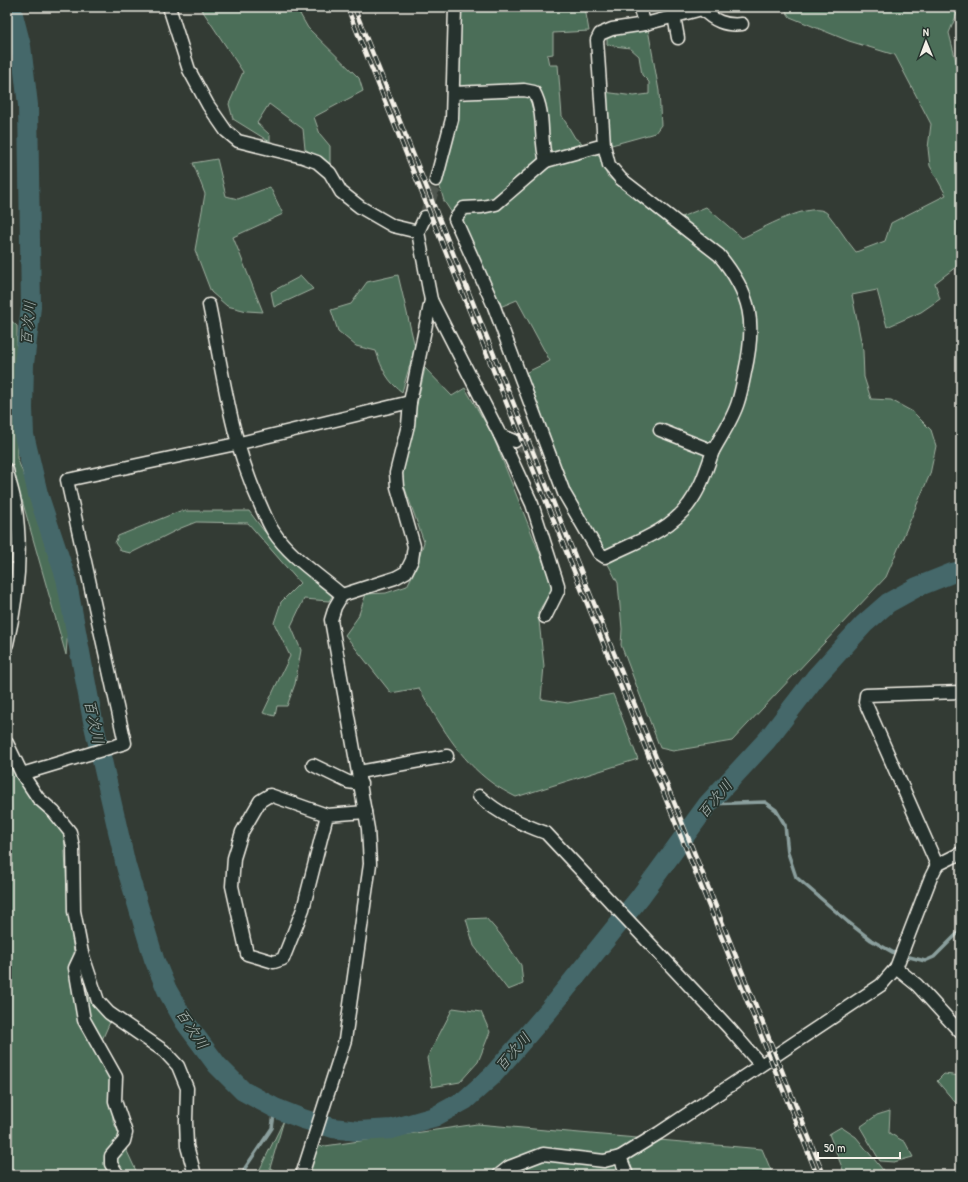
<svg xmlns="http://www.w3.org/2000/svg" width="968" height="1182" font-family="'Patrick Hand','Klee One',sans-serif">
  <rect width="100%" height="100%" fill="#333b34"/>
  <filter id="ink" filterUnits="userSpaceOnUse"><feTurbulence type="fractalNoise" baseFrequency=".025" numOctaves="2"/><feDisplacementMap in="SourceGraphic" scale="8" xChannelSelector="R" yChannelSelector="G"/><feConvolveMatrix kernelMatrix="1 2 1 2 8 2 1 2 1" color-interpolation-filters="sRGB"/></filter>
  <g filter="url(#ink)">
    <g fill="#4c6e59" stroke="#a0b0a0">
      <path d="M 200,7 L 296,7 L 308,28 L 359,78 L 363,91 L 314,117 L 320,134 L 330,146 L 330,165 L 305,149 L 303,129 L 269,104 L 257,123 L 270,135 L 270,142 L 233,119 L 229,104 L 243,72 Z"/>
      <path d="M 458,7 L 585,8 L 589,31 L 553,33 L 553,54 L 547,55 L 549,65 L 558,65 L 562,116 L 575,138 L 601,157 L 607,176 L 666,223 L 706,207 L 742,238 C 758,231 814,198 828,214 C 838,226 846,240 856,252 L 885,241 L 891,223 L 946,195 L 930,166 L 928,148 L 931,124 L 895,55 L 849,41 L 790,17 L 783,7 L 951,7 L 958,11 L 949,33 L 961,81 L 961,263 L 935,283 L 940,299 L 921,312 L 887,327 L 877,290 L 852,295 L 863,351 L 864,377 L 871,399 L 891,400 L 913,412 L 931,430 L 936,446 L 930,474 L 886,577 L 732,741 L 673,751 L 660,748 L 621,645 L 622,629 L 618,583 L 557,468 L 525,373 L 550,361 L 517,300 L 500,307 L 474,247 L 444,201 L 440,187 L 457,122 Z"/>
      <path d="M 648,29 L 659,91 L 661,125 L 655,133 L 608,146 L 604,92 L 634,96 L 649,94 L 649,82 L 642,75 L 639,56 L 630,48 L 607,45 L 607,36 L 619,32 Z"/>
      <path d="M 217,159 L 226,196 L 238,199 L 270,187 L 283,214 L 233,237 L 263,312 L 247,311 L 227,306 L 211,292 L 195,250 L 205,194 L 193,163 Z"/>
      <path d="M 398,275 L 415,347 L 402,392 C 387,381 382,369 376,351 L 356,346 L 338,331 L 331,310 L 351,304 L 367,282 Z"/>
      <path d="M 301,276 L 313,289 L 274,307 L 271,292 Z"/>
      <path d="M 7,317 L 17,326 L 17,458 L 43,523 L 69,616 L 66,655 L 22,500 L 14,578 L 7,623 Z"/>
      <path d="M 425,368 L 452,396 L 465,388 L 492,434 L 550,579 L 552,590 L 538,612 L 544,666 L 541,699 L 568,703 L 613,694 L 638,759 L 516,797 C 508,793 499,788 492,783 C 459,759 439,723 419,688 L 391,693 L 345,635 L 358,617 L 366,594 L 386,593 L 407,586 L 416,568 L 424,542 L 402,480 L 402,472 Z"/>
      <path d="M 180,511 L 249,511 L 264,531 L 301,569 L 334,593 L 329,601 L 304,599 L 291,626 L 301,650 L 295,684 L 287,706 L 277,706 L 275,716 L 263,713 L 290,656 L 274,623 L 281,602 L 300,583 L 248,523 L 196,522 L 181,528 L 131,553 L 121,551 L 115,543 L 118,536 Z"/>
      <path d="M 7,754 L 64,833 L 68,910 L 74,952 L 90,1003 L 110,1022 L 97,1051 L 112,1078 L 113,1121 L 138,1175 L 7,1175 Z"/>
      <path d="M 486,918 L 500,934 L 521,965 L 523,984 L 508,990 L 474,946 L 466,919 Z"/>
      <path d="M 453,1008 L 481,1012 L 490,1032 L 478,1062 L 460,1082 L 432,1087 L 427,1058 Z"/>
      <path d="M 944,1074 L 961,1076 L 961,1109 L 937,1081 Z"/>
      <path d="M 890,1111 L 889,1133 L 905,1142 L 913,1157 L 894,1162 L 880,1161 L 860,1127 L 877,1115 Z"/>
      <path d="M 284,1120 L 270,1168 L 283,1175 L 257,1175 Z"/>
      <path d="M 477,1124 L 762,1149 L 773,1175 L 294,1175 L 318,1147 Z"/>
      <path d="M 841,1127 L 856,1137 L 887,1175 L 845,1175 L 829,1134 Z"/>
    </g>
    <g fill="none" stroke-linecap="round" stroke-linejoin="round">
      <g stroke="#8b9f9d" stroke-width="3.5">
        <path d="M 708,804 L 765,802 L 776,810 L 785,825 L 788,853 L 796,877 L 848,922 L 871,940 L 894,953 L 925,961 L 934,957 L 961,930"/>
        <path d="M 243,1175 L 245,1168 L 272,1128 L 275,1108"/>
      </g>
      <path stroke="#45686b" stroke-width="20" d="M 11,7 L 21,46 L 28,105 L 31,307 L 24,364 L 23,408 L 24,435 L 38,494 L 66,578 L 93,721 L 126,866 L 154,959 L 167,990 L 185,1022 L 217,1065 L 243,1091 L 275,1108 L 303,1119 L 333,1128 L 358,1131 L 392,1129 L 434,1117 L 465,1100 L 492,1076 L 549,1010 L 640,897 L 708,804 L 767,740 L 815,678 L 864,624 L 888,603 L 917,587 L 952,573 L 961,571"/>
      <g stroke="#50564f" stroke-width="12" stroke-dasharray="12 6" stroke-linecap="butt">
        <path d="M 425,217 L 436,180"/>
        <path d="M 515,441 L 541,458"/>
      </g>
      <defs>
        <g id="street">
          <path d="M 169,7 L 189,70 L 208,105 L 226,131 L 238,141 L 303,157 L 317,162 L 330,173 L 341,192 L 360,207 L 393,226 L 418,232"/>
          <path d="M 639,7 L 645,24"/>
          <path d="M 702,9 C 714,21 725,26 742,24"/>
          <path d="M 674,16 L 678,38"/>
          <path d="M 453,93 L 524,90 L 534,92 C 546,114 539,138 546,161 L 604,145 L 597,40 L 600,34 L 612,29 L 645,24 L 702,9 L 702,7"/>
          <path d="M 604,145 L 609,165 L 621,179 L 719,255 C 752,295 756,323 745,372 C 743,382 741,393 738,402 C 733,419 721,436 713,451 L 660,430"/>
          <path d="M 546,161 L 496,204 L 482,207 L 464,208 L 455,219 L 493,304 L 564,493 L 599,553 L 605,557 C 633,543 670,531 689,504 C 701,488 706,470 713,451"/>
          <path d="M 436,180 L 452,119 L 455,7"/>
          <path d="M 431,300 L 500,435 L 515,441"/>
          <path d="M 209,305 C 223,373 231,442 260,504 C 264,513 268,523 273,531 C 290,557 319,575 342,595"/>
          <path d="M 500,435 L 532,504 L 558,585 L 558,591 L 545,617"/>
          <path d="M 7,470 C 9,481 13,492 15,503 C 23,551 18,597 7,644"/>
          <path d="M 7,743 L 22,774 L 38,798 L 54,812 L 70,832 L 73,847 L 74,911 L 82,953 L 98,1001 L 109,1013 L 164,1051 L 178,1066 L 187,1088 L 186,1121 L 187,1146 L 195,1175"/>
          <path d="M 313,765 L 348,782 L 361,784"/>
          <path d="M 359,772 L 447,756"/>
          <path d="M 22,774 L 125,743 L 67,480 L 236,444 L 410,402"/>
          <path d="M 479,796 C 499,814 521,824 546,833 L 729,1028 L 760,1064"/>
          <path d="M 327,815 L 270,795 L 260,801 L 242,832 L 234,858 L 232,886 L 247,954 L 274,962 L 283,959 L 303,909 L 327,815 L 365,812"/>
          <path d="M 937,865 L 865,702 L 866,695 L 961,692"/>
          <path d="M 82,953 L 75,968 L 84,1020 L 116,1077 L 115,1101 L 126,1133 L 124,1141 L 111,1156 L 111,1164 L 118,1175"/>
          <path d="M 896,968 L 917,985 L 961,1033"/>
          <path d="M 620,1157 L 627,1175"/>
          <path d="M 302,1175 L 345,1040 L 370,864 L 368,829 L 331,620 L 335,607 L 342,595 L 395,578 L 406,572 L 412,560 L 414,546 L 397,487 L 396,473 L 408,425 L 410,402 L 431,300 L 418,232 L 425,217"/>
          <path d="M 499,1175 L 509,1167 L 543,1154 L 604,1161 L 620,1157 L 659,1133 L 881,985 L 896,968 L 931,877 L 937,865 L 961,853"/>
        </g>
      </defs>
      <use href="#street" stroke="#f4f1e8" stroke-width="15"/>
      <use href="#street" stroke="#26332d" stroke-width="12"/>
      <defs>
        <g id="rail">
          <path d="M 347,7 L 817,1175"/>
          <path d="M 354,7 L 824,1175"/>
        </g>
      </defs>
      <use href="#rail" stroke="#f4f1e8" stroke-width="4.5"/>
      <use href="#rail" stroke="#26332d" stroke-width="3" stroke-dasharray="9" stroke-linecap="butt"/>
    </g>
  </g>
  <g text-anchor="middle" stroke-width="3.5" stroke-linejoin="round" paint-order="stroke">
    <g font-size="15" font-style="italic" fill="#aebab6" stroke="#26332d">
      <text transform="translate(28 323) rotate(-85)" y="5">百次川</text>
      <text transform="translate(94 722) rotate(78)" y="5">百次川</text>
      <text transform="translate(715 799) rotate(-50)" y="5">百次川</text>
      <text transform="translate(192 1029) rotate(57)" y="5">百次川</text>
      <text transform="translate(513 1052) rotate(-49)" y="5">百次川</text>
    </g>
  </g>
  <rect width="968" height="1182" fill="none" stroke="#26332d" stroke-width="24"/>
  <rect x="12" y="12" width="944" height="1158" fill="none" stroke="#f4f1e8" stroke-width="1.5" filter="url(#ink)"/>
  <g transform="translate(926 42) rotate(359)" stroke="#26332d" stroke-width="3" paint-order="stroke">
  <path d="M0-3L7 15L0 10L-7 15Z" fill="#f4f1e8"/>
  <text y="-6" font-size="11" font-weight="bold" text-anchor="middle" fill="#f4f1e8">N</text>
  </g>
  <path d="M818 1152v6h82v-6" fill="none" stroke="#f4f1e8" stroke-width="2"/>
  <text x="824" y="1152" font-size="12" fill="#f4f1e8" stroke="#26332d" stroke-width="3" paint-order="stroke">50 m</text>
</svg>
